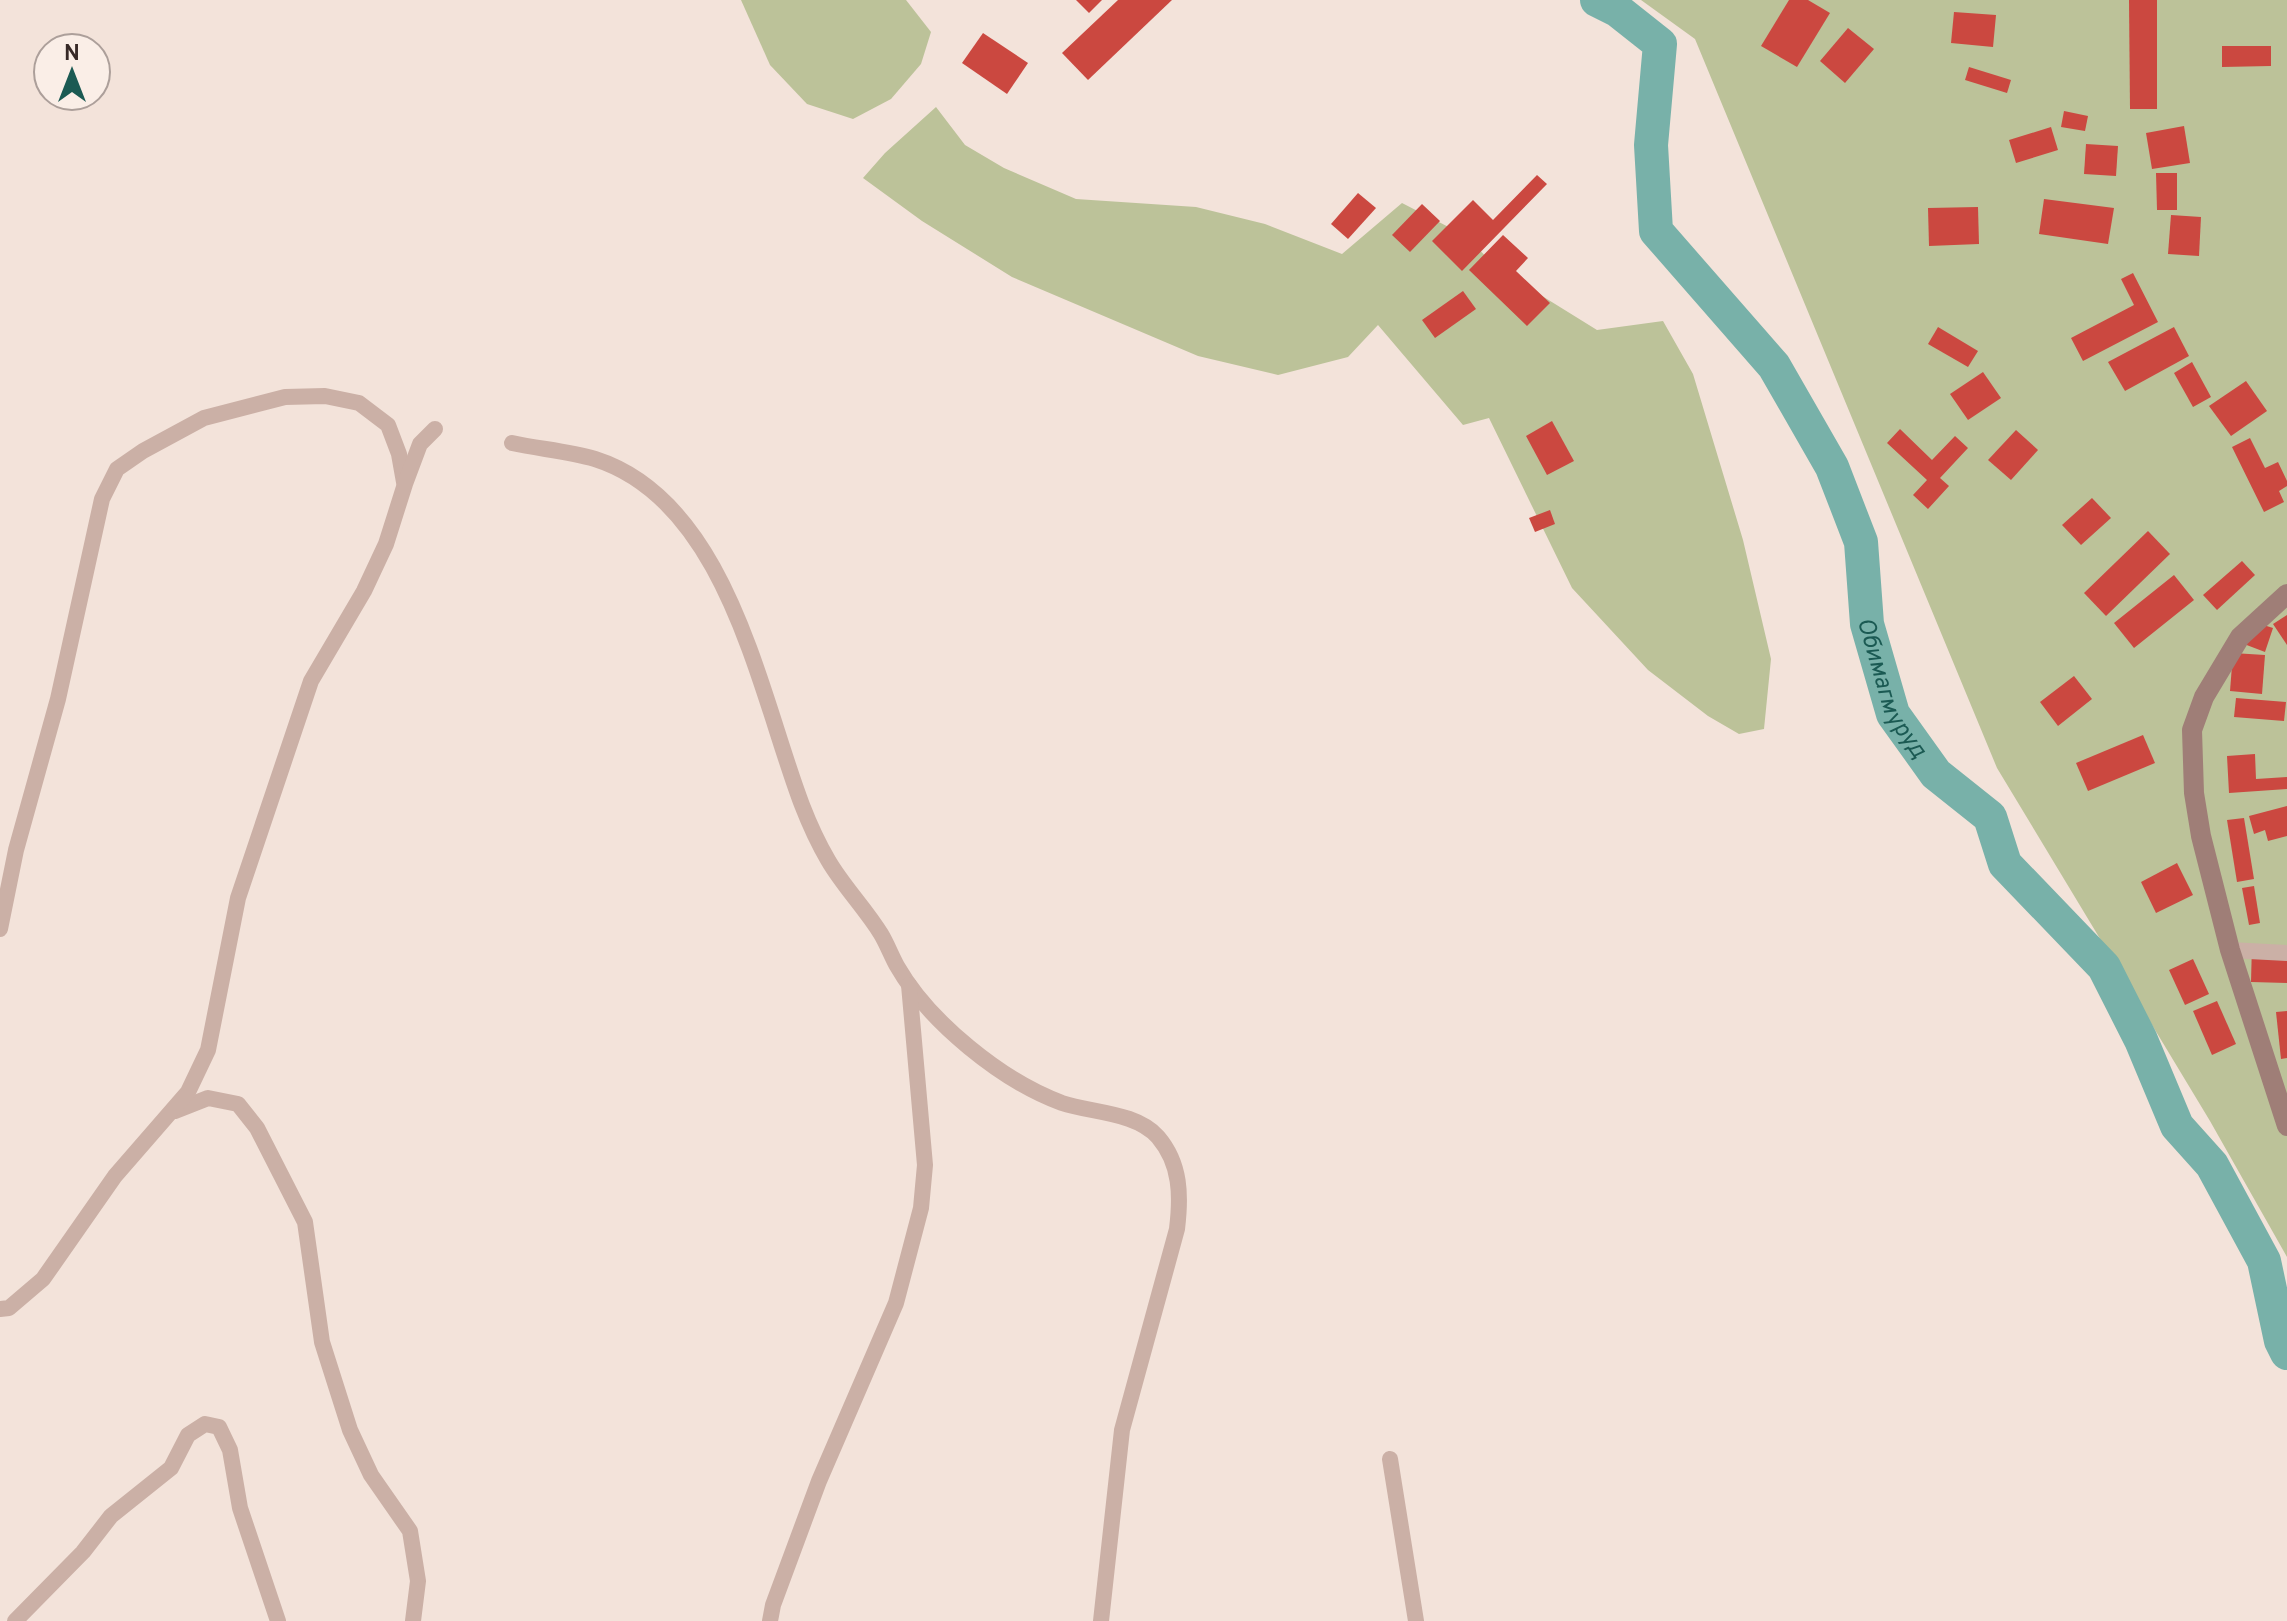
<svg xmlns="http://www.w3.org/2000/svg" width="2287" height="1621" font-family="Overpass,sans-serif">
  <rect width="100%" height="100%" fill="#f3e3da"/>
  <g fill="#bcc299">
    <path d="M 741,0 L 906,0 L 931,32 L 921,64 L 891,99 L 853,119 L 807,104 L 770,65 Z"/>
    <path d="M 1641,0 L 2287,0 L 2287,1257 L 2210,1121 L 1997,768 L 1695,39 Z"/>
    <path d="M 936,107 L 965,145 L 1004,168 L 1076,199 L 1196,207 L 1265,224 L 1342,254 L 1402,203 L 1466,236 L 1497,268 L 1597,330 L 1663,321 L 1693,374 L 1743,540 L 1771,659 L 1764,729 L 1739,734 L 1708,716 L 1648,670 L 1572,588 L 1489,418 L 1463,425 L 1378,325 L 1348,357 L 1278,375 L 1198,356 L 1012,277 L 922,221 L 863,178 L 885,153 Z"/>
  </g>
  <g fill="none" stroke-linecap="round" stroke-linejoin="round">
    <path stroke="#78b1a9" stroke-width="34" id="s1" d="M 1597,0 L 1617,10 L 1660,44 L 1651,145 L 1656,231 L 1774,366 L 1832,467 L 1861,542 L 1867,624 L 1893,714 L 1936,774 L 1990,817 L 2005,864 L 2104,967 L 2141,1040 L 2177,1126 L 2212,1165 L 2264,1261 L 2281,1341 L 2287,1353"/>
  </g>
  <g fill="#cb4840">
    <path d="M 1076,0 L 1102,0 L 1089,13 Z"/>
    <path d="M 1118,0 L 1172,0 L 1088,80 L 1062,53 Z"/>
    <path d="M 1789,0 L 1808,0 L 1830,13 L 1797,67 L 1761,46 Z"/>
    <path d="M 2129,0 L 2157,0 L 2157,109 L 2130,109 Z"/>
    <path d="M 1954,12 L 1996,15 L 1993,47 L 1951,43 Z"/>
    <path d="M 1848,28 L 1874,49 L 1845,83 L 1820,61 Z"/>
    <path d="M 983,33 L 1028,63 L 1007,94 L 962,63 Z"/>
    <path d="M 2222,46 L 2271,46 L 2271,66 L 2222,67 Z"/>
    <path d="M 1969,67 L 2011,80 L 2007,93 L 1965,80 Z"/>
    <path d="M 2064,111 L 2088,116 L 2085,131 L 2061,127 Z"/>
    <path d="M 2184,126 L 2190,163 L 2152,169 L 2146,133 Z"/>
    <path d="M 2051,127 L 2058,150 L 2016,163 L 2009,140 Z"/>
    <path d="M 2086,144 L 2118,146 L 2116,176 L 2084,174 Z"/>
    <path d="M 2156,173 L 2177,173 L 2177,210 L 2157,210 Z"/>
    <path d="M 1537,175 L 1547,184 L 1462,271 L 1432,241 L 1473,200 L 1493,220 Z"/>
    <path d="M 1358,193 L 1376,208 L 1348,239 L 1331,224 Z"/>
    <path d="M 2044,199 L 2114,208 L 2108,244 L 2039,234 Z"/>
    <path d="M 1422,204 L 1440,221 L 1410,252 L 1392,235 Z"/>
    <path d="M 1978,207 L 1979,244 L 1929,246 L 1928,208 Z"/>
    <path d="M 2171,215 L 2201,217 L 2199,256 L 2168,254 Z"/>
    <path d="M 1503,235 L 1528,258 L 1516,271 L 1550,303 L 1527,326 L 1469,270 Z"/>
    <path d="M 2133,273 L 2158,322 L 2083,361 L 2071,338 L 2134,305 L 2121,279 Z"/>
    <path d="M 1463,291 L 1476,309 L 1435,338 L 1422,320 Z"/>
    <path d="M 1938,327 L 1978,351 L 1968,367 L 1928,344 Z"/>
    <path d="M 2174,327 L 2189,356 L 2125,391 L 2108,362 Z"/>
    <path d="M 2192,362 L 2211,397 L 2193,407 L 2174,373 Z"/>
    <path d="M 1983,372 L 2001,398 L 1968,420 L 1950,394 Z"/>
    <path d="M 2246,381 L 2267,411 L 2231,436 L 2209,406 Z"/>
    <path d="M 1552,421 L 1574,461 L 1547,475 L 1526,436 Z"/>
    <path d="M 1900,429 L 1932,460 L 1955,436 L 1968,448 L 1940,478 L 1949,486 L 1928,509 L 1913,495 L 1927,480 L 1887,443 Z"/>
    <path d="M 2016,430 L 2038,450 L 2011,480 L 1988,460 Z"/>
    <path d="M 2250,438 L 2265,468 L 2278,462 L 2287,481 L 2287,486 L 2279,491 L 2284,502 L 2264,512 L 2232,447 Z"/>
    <path d="M 2092,498 L 2111,518 L 2081,545 L 2062,525 Z"/>
    <path d="M 1550,510 L 1555,524 L 1535,532 L 1529,518 Z"/>
    <path d="M 2148,531 L 2170,554 L 2106,616 L 2084,593 Z"/>
    <path d="M 2242,561 L 2255,575 L 2217,610 L 2203,595 Z"/>
    <path d="M 2174,575 L 2194,600 L 2134,648 L 2114,623 Z"/>
    <path d="M 2287,615 L 2287,645 L 2273,624 Z"/>
    <path d="M 2251,621 L 2273,628 L 2265,652 L 2244,644 Z"/>
    <path d="M 2233,653 L 2265,655 L 2262,694 L 2230,691 Z"/>
    <path d="M 2074,676 L 2092,699 L 2058,726 L 2040,702 Z"/>
    <path d="M 2236,698 L 2286,702 L 2284,721 L 2234,717 Z"/>
    <path d="M 2143,735 L 2155,763 L 2088,791 L 2076,763 Z"/>
    <path d="M 2255,754 L 2256,779 L 2287,777 L 2287,789 L 2229,793 L 2227,756 Z"/>
    <path d="M 2287,806 L 2287,836 L 2268,841 L 2265,830 L 2254,834 L 2249,816 Z"/>
    <path d="M 2244,818 L 2254,879 L 2237,882 L 2227,820 Z"/>
    <path d="M 2177,863 L 2193,895 L 2156,913 L 2141,882 Z"/>
    <path d="M 2254,886 L 2260,923 L 2249,925 L 2242,888 Z"/>
    <path d="M 2252,944 L 2287,946 L 2287,983 L 2251,982 Z"/>
    <path d="M 2193,959 L 2209,994 L 2185,1005 L 2169,970 Z"/>
    <path d="M 2217,1001 L 2236,1044 L 2212,1055 L 2193,1011 Z"/>
    <path d="M 2287,1011 L 2287,1058 L 2281,1059 L 2276,1012 Z"/>
  </g>
  <g fill="none" stroke-linecap="round" stroke-linejoin="round">
    <g stroke="#cbb0a6" stroke-width="16">
      <path d="M 512,443 C 539,449 568,451 595,459 C 727,501 759,692 802,805 C 809,823 818,843 828,860 C 843,886 865,908 881,934 C 887,944 891,955 897,966 C 929,1022 1002,1081 1062,1103 C 1092,1113 1136,1112 1158,1137 C 1181,1164 1181,1196 1177,1229 L 1122,1430 L 1101,1621"/>
      <path d="M 0,929 L 16,850 L 58,699 L 102,499 L 117,469 L 143,451 L 204,418 L 285,397 L 325,396 L 359,403 L 388,425 L 399,454 L 404,482"/>
      <path d="M 2230,950 L 2287,953"/>
      <path d="M 175,1111 L 208,1098 L 238,1104 L 257,1128 L 305,1222 L 322,1342 L 350,1430 L 371,1475 L 410,1531 L 418,1581 L 413,1621"/>
      <path d="M 0,1309 L 9,1308 L 43,1279 L 115,1176 L 188,1092 L 208,1050 L 238,898 L 311,681 L 364,591 L 386,544 L 405,484 L 420,444 L 435,429"/>
      <path d="M 1390,1459 L 1416,1621"/>
      <path d="M 15,1621 L 83,1552 L 111,1516 L 171,1468 L 188,1435 L 205,1424 L 219,1427 L 230,1450 L 240,1508 L 278,1621"/>
      <path d="M 770,1621 L 773,1605 L 819,1481 L 896,1303 L 921,1208 L 925,1165 L 909,985"/>
    </g>
    <path stroke="#9f7e77" stroke-width="20" d="M 2287,594 L 2240,637 L 2204,697 L 2192,730 L 2194,793 L 2201,836 L 2230,950 L 2287,1126"/>
  </g>
  <g text-anchor="middle" stroke-width="8" stroke-linejoin="round" paint-order="stroke">
    <g font-size="24" font-style="italic" fill="#1b5a53" stroke="#faeee7">
      <text dy="8" stroke="none"><textPath href="#s1" startOffset="792">Обимагмуруд</textPath></text>
    </g>
  </g>
  <g transform="translate(72 72)"><circle r="38" fill="#faeee7" stroke="#ac9f9a" stroke-width="2"/>
  <path d="M0-6L14 30L0 20L-14 30Z" fill="#1b5a53"/>
  <text y="-12" font-size="22" font-weight="bold" text-anchor="middle" fill="#372927">N</text>
  </g>
</svg>
